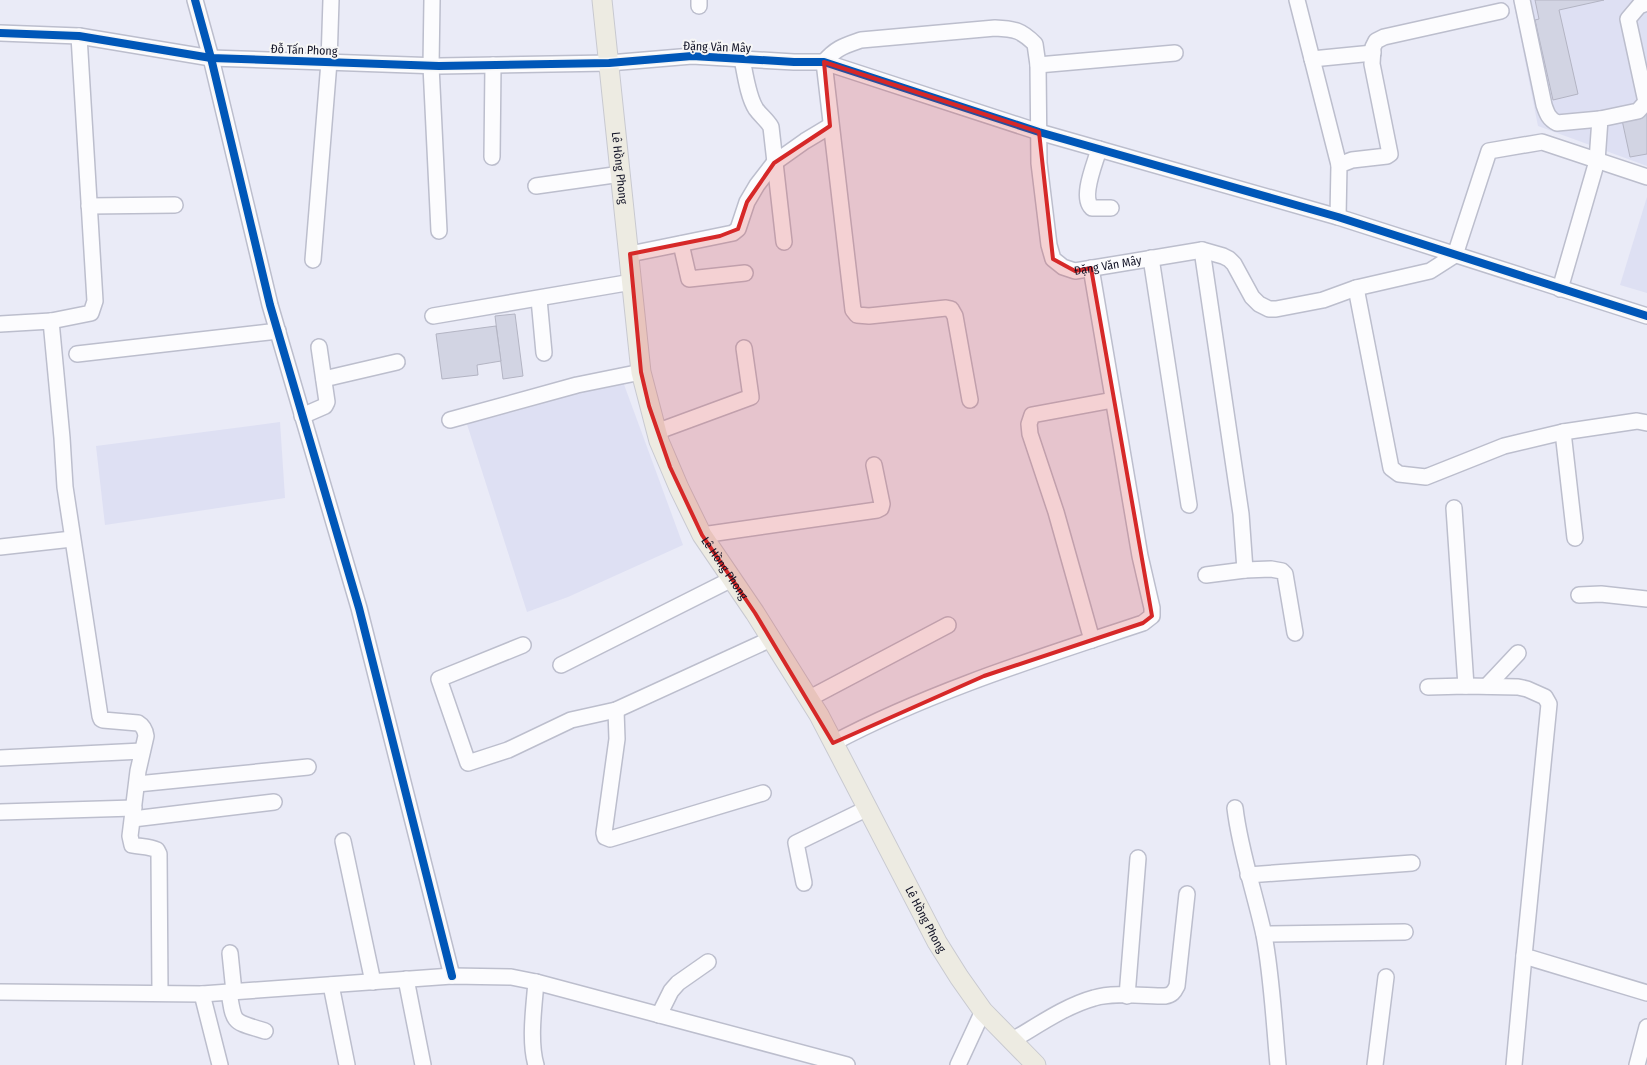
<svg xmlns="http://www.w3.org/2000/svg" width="1647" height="1065" font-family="'Fira Sans Condensed',sans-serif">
  <rect width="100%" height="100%" fill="#eaebf7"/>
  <g fill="#dee0f3">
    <path d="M 1513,0 L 1647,0 L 1647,166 L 1538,126 Z"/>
    <path d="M 1647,197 L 1647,293 L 1620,285 Z"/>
    <path d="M 622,379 L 683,545 L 568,597 L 527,612 L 465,418 Z"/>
    <path d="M 280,422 L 285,498 L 105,525 L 96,446 Z"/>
  </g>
  <g fill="#d2d4e3" stroke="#b3b4c3">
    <path d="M 1535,0 L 1604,0 L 1559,10 L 1578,94 L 1553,100 L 1535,20 L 1539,19 Z"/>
    <path d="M 1647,114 L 1647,154 L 1630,157 L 1622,120 Z"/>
    <path d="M 515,314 L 523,376 L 503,379 L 495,316 Z"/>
    <path d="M 496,326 L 501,361 L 477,365 L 478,375 L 442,379 L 436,334 Z"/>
  </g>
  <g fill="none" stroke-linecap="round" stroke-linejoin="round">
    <defs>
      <g id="minor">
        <path d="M 195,0 L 211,58 L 270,305 L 359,608 L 452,976"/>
        <path d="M 432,0 L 431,66 L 439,231"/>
        <path d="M 699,0 L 699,6"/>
        <path d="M 1297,0 L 1339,165"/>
        <path d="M 1522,0 L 1544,105 C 1547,114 1549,119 1557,123 L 1600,119"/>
        <path d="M 0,33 L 79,36 L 211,58 L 439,66 L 609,63 L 692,56 L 794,62 L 824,62 L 1039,132 L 1338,217 L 1647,316"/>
        <path d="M 742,59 C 745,73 748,97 756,109 C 761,116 767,120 771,127 L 784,242"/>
        <path d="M 1312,59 L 1373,53"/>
        <path d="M 1038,65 L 1175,53"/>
        <path d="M 1099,149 C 1095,164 1080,197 1092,208 L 1111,208"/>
        <path d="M 492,157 L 493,65"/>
        <path d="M 536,186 L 621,174"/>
        <path d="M 89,206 L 175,205"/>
        <path d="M 1338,217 L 1339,165 L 1352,160 L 1387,156 L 1390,154 L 1372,64 L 1373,47 L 1376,41 L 1384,37 L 1501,11"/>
        <path d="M 681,244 L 689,279 L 745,273"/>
        <path d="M 1202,250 L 1241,514 L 1245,570 L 1271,569 L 1282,571 L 1285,574 L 1295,633"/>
        <path d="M 630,254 L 733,233 L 738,229 L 747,202 L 757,185 L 774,163 L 805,141 L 830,126"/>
        <path d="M 1151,258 L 1189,505"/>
        <path d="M 313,260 L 329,62 L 331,0"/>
        <path d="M 1356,288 L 1391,468 L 1399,474 L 1426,477 L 1504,446 L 1563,432 L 1637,421 L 1647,423"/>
        <path d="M 1560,289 L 1597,161 L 1600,119 L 1638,111 L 1646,102 L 1628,19 L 1639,6 L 1647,3"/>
        <path d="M 539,299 L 544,353"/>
        <path d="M 433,316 L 632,282"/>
        <path d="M 51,321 L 62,438 L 65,487 L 100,716 L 101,719 L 103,720 L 138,723 C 143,726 145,729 146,736 L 138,771 L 130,836 L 132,845 C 141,847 149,846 157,850 L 159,854 L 160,993"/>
        <path d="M 0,324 L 51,321 L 91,313 L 95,301 L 79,36"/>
        <path d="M 77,354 L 278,331"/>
        <path d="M 324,379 L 397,362"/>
        <path id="s1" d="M 970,400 L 955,316 L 951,309 L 946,308 L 869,316 L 857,315 L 853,310 L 824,62 C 836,48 844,46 861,40 L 995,28 C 1015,29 1021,30 1035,44 L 1038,65 L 1039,163 L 1049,245 L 1053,259 L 1063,267 L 1075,271 L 1202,250 L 1223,256 L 1229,259 L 1234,264 L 1252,297 L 1259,304 L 1269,309 L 1276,309 L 1323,300 L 1356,288 L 1430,271 L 1455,255 L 1489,151 L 1542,142 L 1647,177"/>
        <path d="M 302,416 L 325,406 L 327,402 L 319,347"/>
        <path d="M 450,420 L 577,385 L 641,372"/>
        <path d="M 656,432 L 751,397 L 744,348"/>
        <path d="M 1563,432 L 1575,538"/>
        <path d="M 1454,508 L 1466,686"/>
        <path d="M 702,535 L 877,510 L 881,508 L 882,504 L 874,465"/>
        <path d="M 0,547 L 72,539"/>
        <path d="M 1206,575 L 1245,570"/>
        <path d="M 1579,595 L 1601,594 L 1647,599"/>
        <path d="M 1092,640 L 1056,512 L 1030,434 L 1029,424 L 1032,415 L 1113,400"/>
        <path d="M 523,645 L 439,679 L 468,763 L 508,750 L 571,720 L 616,710 L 771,639"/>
        <path d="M 561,665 L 732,579"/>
        <path d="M 1487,686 L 1518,653"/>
        <path d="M 1428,687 L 1466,686 L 1518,687 L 1527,689 L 1545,697 L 1549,704 L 1524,956 L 1647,993"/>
        <path d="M 808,699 L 948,625"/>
        <path d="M 616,710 L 617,739 L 604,833 L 605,837 L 610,839 L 763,793"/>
        <path d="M 833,743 C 931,691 1038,658 1143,623 L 1152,616 L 1152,608 L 1140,556 L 1091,268"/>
        <path d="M 0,758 L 142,751"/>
        <path d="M 137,784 L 308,767"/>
        <path d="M 1235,808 C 1240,851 1255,893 1264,935 C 1272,978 1274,1022 1278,1065"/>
        <path d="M 0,812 L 134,808"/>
        <path d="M 133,819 L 274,802"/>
        <path d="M 343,841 L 373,982"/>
        <path d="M 1248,875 L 1412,863"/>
        <path d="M 804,883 L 796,843 L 868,808"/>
        <path d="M 1264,934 L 1405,932"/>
        <path d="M 230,953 L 234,992"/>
        <path d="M 406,979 L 423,1065"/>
        <path d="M 536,982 C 534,1007 529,1041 536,1065"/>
        <path d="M 331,985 L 347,1065"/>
        <path d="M 0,992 L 202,994 L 452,976 L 511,977 L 536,982 L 847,1065"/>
        <path d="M 229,992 C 234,1025 233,1021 265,1031"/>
        <path d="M 202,994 L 220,1065"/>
        <path d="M 1127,996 L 1138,858"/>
        <path d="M 659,1015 L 671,991 L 678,983 L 708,962"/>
        <path d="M 1011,1041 C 1037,1026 1065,1006 1094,998 C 1113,992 1145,996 1165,996 C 1172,995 1174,992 1177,986 L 1187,894"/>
        <path d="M 958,1065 L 983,1011"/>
        <path d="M 1375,1065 L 1386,977"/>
        <path d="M 1514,1065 L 1524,956"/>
        <path d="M 1637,1065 L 1647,1027"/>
      </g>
      <g id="major">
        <path id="s2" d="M 602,0 L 641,372 L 659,441 L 679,488 L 702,535 L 755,613 L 819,715 L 937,942 L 959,977 L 983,1011 L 1036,1065"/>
      </g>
    </defs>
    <use href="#minor" stroke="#bcbecd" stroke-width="18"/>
    <use href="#major" stroke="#c8c9d0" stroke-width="21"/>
    <use href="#minor" stroke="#fcfcfe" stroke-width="15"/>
    <use href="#major" stroke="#edebe2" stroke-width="19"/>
    <defs>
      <g id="cycleway">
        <path d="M 195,0 L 211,58 L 270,305 L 359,608 L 452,976"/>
        <path d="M 0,33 L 79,36 L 211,58 L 439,66 L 609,63 L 692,56 L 794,62 L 824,62 L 1039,132 L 1338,217 L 1647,316"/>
      </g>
    </defs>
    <use href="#cycleway" stroke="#f6f6f6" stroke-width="11"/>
    <use href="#cycleway" stroke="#0057b8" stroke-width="8"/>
  </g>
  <path fill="#d62828" fill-opacity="0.2" stroke="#d62828" stroke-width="4" stroke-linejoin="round" d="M 824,62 L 1039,132 L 1053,259 L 1075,271 L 1091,268 L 1152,616 L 1143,623 L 984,676 L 833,743 L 755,613 L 702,535 L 670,467 L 649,406 L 641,372 L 630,254 L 720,236 L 738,229 L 747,202 L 774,163 L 830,126 Z"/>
  <g text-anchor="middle" stroke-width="4" stroke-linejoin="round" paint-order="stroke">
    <g font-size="12" fill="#121326" stroke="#f6f6f6">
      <text transform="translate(717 47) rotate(2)" y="4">Đặng Văn Mây</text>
      <text transform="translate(304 50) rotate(2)" y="4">Đỗ Tấn Phong</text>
      <text dy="4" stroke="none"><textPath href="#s2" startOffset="169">Lê Hồng Phong</textPath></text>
      <text dy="4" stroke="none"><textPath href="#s1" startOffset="942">Đặng Văn Mây</textPath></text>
      <text dy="4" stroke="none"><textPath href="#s2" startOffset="589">Lê Hồng Phong</textPath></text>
      <text dy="4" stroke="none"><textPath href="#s2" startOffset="994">Lê Hồng Phong</textPath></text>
    </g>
  </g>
</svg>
